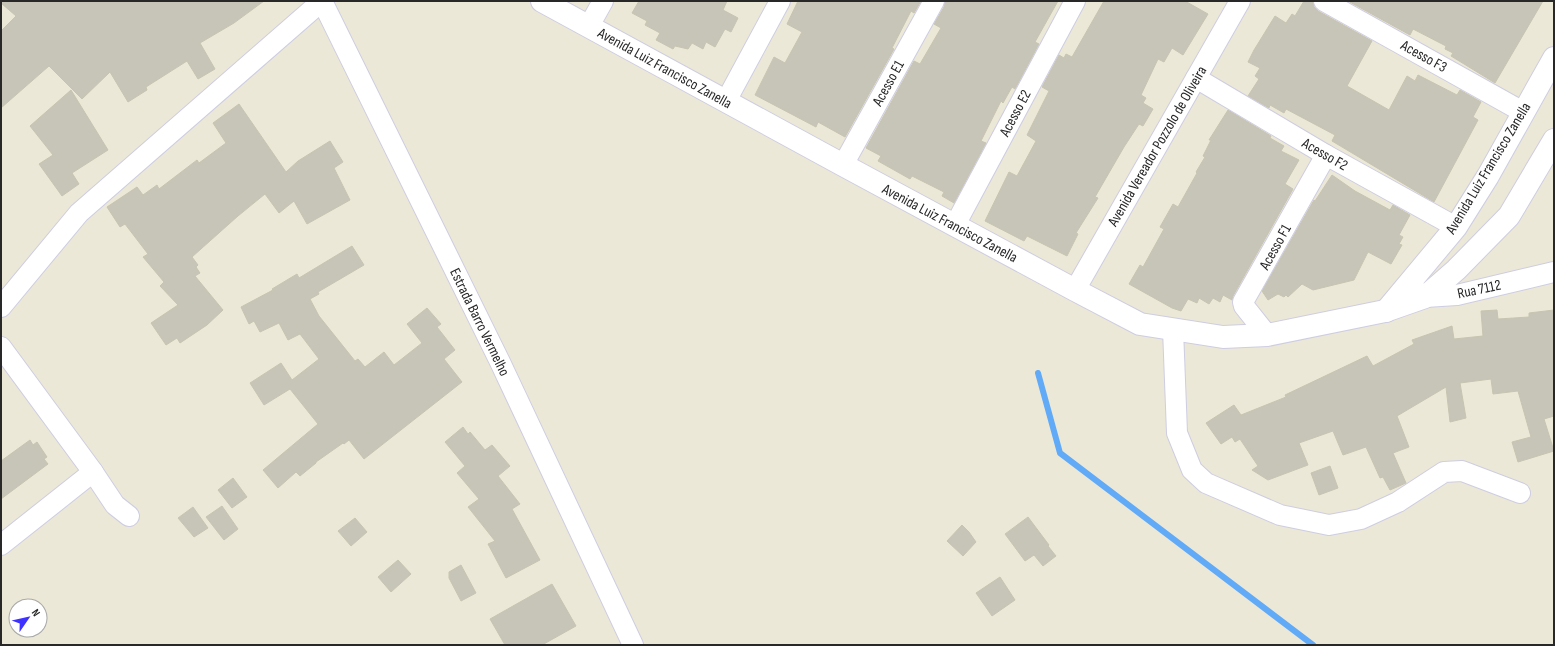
<svg xmlns="http://www.w3.org/2000/svg" width="1555" height="646" font-family="'Sofia Sans Condensed',sans-serif">
  <rect width="100%" height="100%" fill="#ece8d7"/>
  <g fill="none" stroke-linecap="round" stroke-linejoin="round">
    <path stroke="#60aaf8" stroke-width="6" d="M 1038,373 L 1060,453 L 1313,645"/>
  </g>
  <g fill="#c7c4b8" stroke="#c7c5b1">
    <path d="M 1,1 L 264,1 L 234,23 L 200,43 L 215,69 L 198,79 L 187,61 L 146,87 L 147,90 L 128,102 L 110,72 L 82,99 L 49,66 L 1,108 L 1,31 L 16,16 L 1,3 Z"/>
    <path d="M 639,1 L 727,1 L 723,10 L 738,18 L 731,32 L 725,29 L 715,47 L 706,42 L 703,49 L 692,43 L 688,49 L 675,46 L 673,49 L 656,40 L 660,33 L 645,25 L 647,21 L 632,13 Z"/>
    <path d="M 798,1 L 921,1 L 914,13 L 911,11 L 892,48 L 894,49 L 845,137 L 818,122 L 816,127 L 755,95 L 774,57 L 785,63 L 802,32 L 787,24 Z"/>
    <path d="M 945,1 L 1058,1 L 1035,42 L 1039,44 L 1015,89 L 1012,87 L 1003,103 L 1001,101 L 981,141 L 986,143 L 954,203 L 942,196 L 944,192 L 912,176 L 910,179 L 878,161 L 881,156 L 866,148 L 914,61 L 920,64 L 941,28 L 934,24 L 944,7 Z"/>
    <path d="M 1104,1 L 1185,1 L 1208,14 L 1183,55 L 1172,48 L 1164,62 L 1158,59 L 1141,95 L 1146,98 L 1143,103 L 1153,109 L 1143,126 L 1139,124 L 1124,147 L 1095,197 L 1098,198 L 1076,233 L 1078,234 L 1067,256 L 1027,236 L 1024,241 L 985,221 L 1009,172 L 1017,176 L 1036,141 L 1027,135 L 1049,91 L 1042,87 L 1059,55 L 1064,58 L 1066,54 L 1072,57 Z"/>
    <path d="M 1304,1 L 1313,1 L 1314,7 L 1318,11 L 1372,41 L 1347,86 L 1389,110 L 1407,76 L 1415,81 L 1418,75 L 1457,95 L 1460,90 L 1481,102 L 1473,117 L 1478,120 L 1434,202 L 1332,141 L 1335,135 L 1286,109 L 1284,113 L 1270,105 L 1269,108 L 1248,96 L 1259,79 L 1255,76 L 1260,68 L 1248,62 L 1254,50 L 1275,16 L 1286,23 L 1292,14 L 1295,16 Z"/>
    <path d="M 1348,1 L 1543,1 L 1495,83 L 1451,56 L 1453,53 L 1445,49 L 1446,46 L 1413,29 L 1410,35 Z"/>
    <path d="M 71,90 L 108,150 L 72,173 L 79,184 L 62,196 L 39,164 L 53,155 L 30,126 Z"/>
    <path d="M 239,104 L 286,172 L 298,161 L 330,141 L 343,162 L 334,168 L 350,200 L 307,224 L 294,201 L 279,213 L 265,194 L 238,216 L 192,257 L 198,265 L 196,267 L 200,273 L 195,276 L 223,310 L 207,325 L 180,343 L 177,338 L 166,345 L 151,323 L 178,305 L 160,286 L 164,282 L 143,257 L 148,254 L 125,224 L 120,227 L 107,207 L 137,187 L 143,195 L 157,185 L 159,189 L 197,160 L 199,163 L 226,143 L 213,123 Z"/>
    <path d="M 1228,110 L 1271,136 L 1270,138 L 1284,146 L 1281,151 L 1299,160 L 1285,184 L 1293,189 L 1233,296 L 1232,300 L 1223,295 L 1220,302 L 1213,298 L 1209,304 L 1199,298 L 1197,303 L 1188,299 L 1181,311 L 1172,308 L 1129,284 L 1140,265 L 1143,267 L 1164,229 L 1160,227 L 1173,204 L 1178,207 L 1197,173 L 1196,172 L 1205,157 L 1203,156 L 1211,140 L 1209,140 Z"/>
    <path d="M 1332,175 L 1355,191 L 1390,210 L 1393,205 L 1410,215 L 1399,235 L 1403,237 L 1399,244 L 1402,245 L 1391,264 L 1368,252 L 1354,280 L 1313,290 L 1302,284 L 1288,297 L 1286,295 L 1284,297 L 1278,294 L 1268,300 L 1262,291 L 1314,200 L 1315,201 Z"/>
    <path d="M 352,246 L 364,265 L 318,292 L 319,294 L 310,299 L 319,316 L 355,361 L 358,359 L 365,367 L 384,352 L 394,365 L 422,343 L 407,324 L 427,308 L 441,324 L 437,327 L 455,350 L 444,359 L 462,382 L 364,459 L 349,440 L 344,444 L 343,443 L 316,462 L 316,463 L 300,476 L 296,472 L 278,488 L 263,470 L 318,424 L 290,389 L 264,405 L 250,383 L 281,363 L 292,380 L 319,359 L 300,334 L 288,340 L 279,323 L 260,332 L 254,321 L 249,324 L 241,307 L 273,290 L 272,289 L 297,274 L 299,278 Z"/>
    <path d="M 1497,310 L 1498,319 L 1529,317 L 1529,313 L 1554,310 L 1554,416 L 1544,419 L 1554,451 L 1518,462 L 1512,442 L 1531,437 L 1518,391 L 1493,394 L 1491,379 L 1460,383 L 1466,418 L 1450,422 L 1446,387 L 1397,416 L 1409,447 L 1393,453 L 1406,483 L 1390,490 L 1383,477 L 1380,478 L 1366,447 L 1343,455 L 1333,431 L 1299,443 L 1308,465 L 1268,480 L 1252,470 L 1258,466 L 1240,439 L 1235,442 L 1232,437 L 1221,444 L 1206,423 L 1234,405 L 1241,415 L 1286,397 L 1285,395 L 1367,356 L 1373,366 L 1414,344 L 1412,340 L 1452,326 L 1454,339 L 1483,336 L 1481,311 Z"/>
    <path d="M 463,427 L 468,434 L 470,432 L 485,450 L 492,445 L 510,466 L 498,476 L 520,504 L 512,509 L 540,560 L 506,578 L 488,544 L 495,541 L 468,507 L 479,499 L 457,473 L 465,466 L 445,442 Z"/>
    <path d="M 30,440 L 33,445 L 37,442 L 47,457 L 44,459 L 48,464 L 1,499 L 1,461 Z"/>
    <path d="M 1330,466 L 1338,488 L 1319,495 L 1311,473 Z"/>
    <path d="M 233,478 L 247,497 L 232,508 L 218,490 Z"/>
    <path d="M 222,506 L 238,529 L 224,540 L 206,517 Z"/>
    <path d="M 193,507 L 208,528 L 194,537 L 178,518 Z"/>
    <path d="M 1028,517 L 1049,545 L 1048,546 L 1056,556 L 1043,566 L 1034,555 L 1025,561 L 1005,534 Z"/>
    <path d="M 355,518 L 367,532 L 351,546 L 338,531 Z"/>
    <path d="M 962,525 L 969,532 L 976,542 L 963,556 L 947,541 Z"/>
    <path d="M 398,560 L 411,574 L 391,592 L 378,577 Z"/>
    <path d="M 461,565 L 476,593 L 461,601 L 449,578 L 449,572 Z"/>
    <path d="M 1000,577 L 1015,600 L 992,616 L 976,593 Z"/>
    <path d="M 552,584 L 576,626 L 542,645 L 505,645 L 490,619 Z"/>
  </g>
  <g fill="none" stroke-linecap="round" stroke-linejoin="round">
    <defs>
      <g id="street">
        <path d="M 322,1 L 500,362 L 633,645"/>
        <path d="M 1324,1 L 1523,112"/>
        <path d="M 589,26 L 603,1"/>
        <path d="M 1196,78 L 1326,155 L 1456,227"/>
        <path d="M 726,101 L 780,1"/>
        <path d="M 843,165 L 934,1"/>
        <path d="M 955,225 L 1075,1"/>
        <path d="M 1075,290 L 1240,1"/>
        <path d="M 1417,291 L 1425,297 L 1457,295 L 1554,272"/>
        <path d="M 1,307 L 79,213 L 322,1"/>
        <path d="M 1173,329 L 1177,433 L 1192,470 L 1206,483 L 1280,515 L 1329,525 L 1361,519 L 1398,502 L 1444,472 L 1462,471 L 1520,493"/>
        <path d="M 1267,335 L 1244,306 L 1243,302 L 1326,155"/>
        <path d="M 1,347 L 93,472 L 115,505 L 129,516"/>
        <path d="M 1,545 L 93,472"/>
      </g>
      <g id="secondary">
        <path d="M 542,1 L 843,165 L 1075,290 L 1140,324 L 1223,337 L 1267,335 L 1385,311 L 1425,297 L 1456,270 L 1509,216 L 1554,140"/>
        <path d="M 1386,311 L 1456,227 L 1488,176 L 1554,58"/>
      </g>
    </defs>
    <use href="#street" stroke="#cecde2" stroke-width="22"/>
    <use href="#secondary" stroke="#cecde2" stroke-width="24"/>
    <use href="#street" stroke="#fff" stroke-width="20"/>
    <use href="#secondary" stroke="#fff" stroke-width="22"/>
  </g>
  <g text-anchor="middle" stroke-width="3.5" stroke-linejoin="round" paint-order="stroke">
    <g font-size="15" fill="#282828" stroke="#fff">
      <text transform="translate(1424 56) rotate(29)" y="5">Acesso F3</text>
      <text transform="translate(665 68) rotate(29)" y="5">Avenida Luiz Francisco Zanella</text>
      <text transform="translate(888 83) rotate(-61)" y="5">Acesso E1</text>
      <text transform="translate(1015 113) rotate(-62)" y="5">Acesso E2</text>
      <text transform="translate(1157 146) rotate(-60)" y="5">Avenida Vereador Pozzolo de Oliveira</text>
      <text transform="translate(1325 154) rotate(30)" y="5">Acesso F2</text>
      <text transform="translate(1488 168) rotate(-59)" y="5">Avenida Luiz Francisco Zanella</text>
      <text transform="translate(950 223) rotate(28)" y="5">Avenida Luiz Francisco Zanella</text>
      <text transform="translate(1275 247) rotate(-61)" y="5">Acesso F1</text>
      <text transform="translate(1479 289) rotate(-12)" y="5">Rua 7112</text>
      <text transform="translate(480 322) rotate(64)" y="5">Estrada Barro Vermelho</text>
    </g>
  </g>
  <rect width="1555" height="646" fill="none" stroke="#282828" stroke-width="4"/>
  <g transform="translate(28 618) rotate(56)"><circle r="19" fill="#ffffff" stroke="#a9a9a9"/>
  <path d="M0-3L7 15L0 10L-7 15Z" fill="#3f31ff"/>
  <text y="-6" font-size="11" font-weight="bold" text-anchor="middle" fill="#282828">N</text>
  </g>
</svg>
